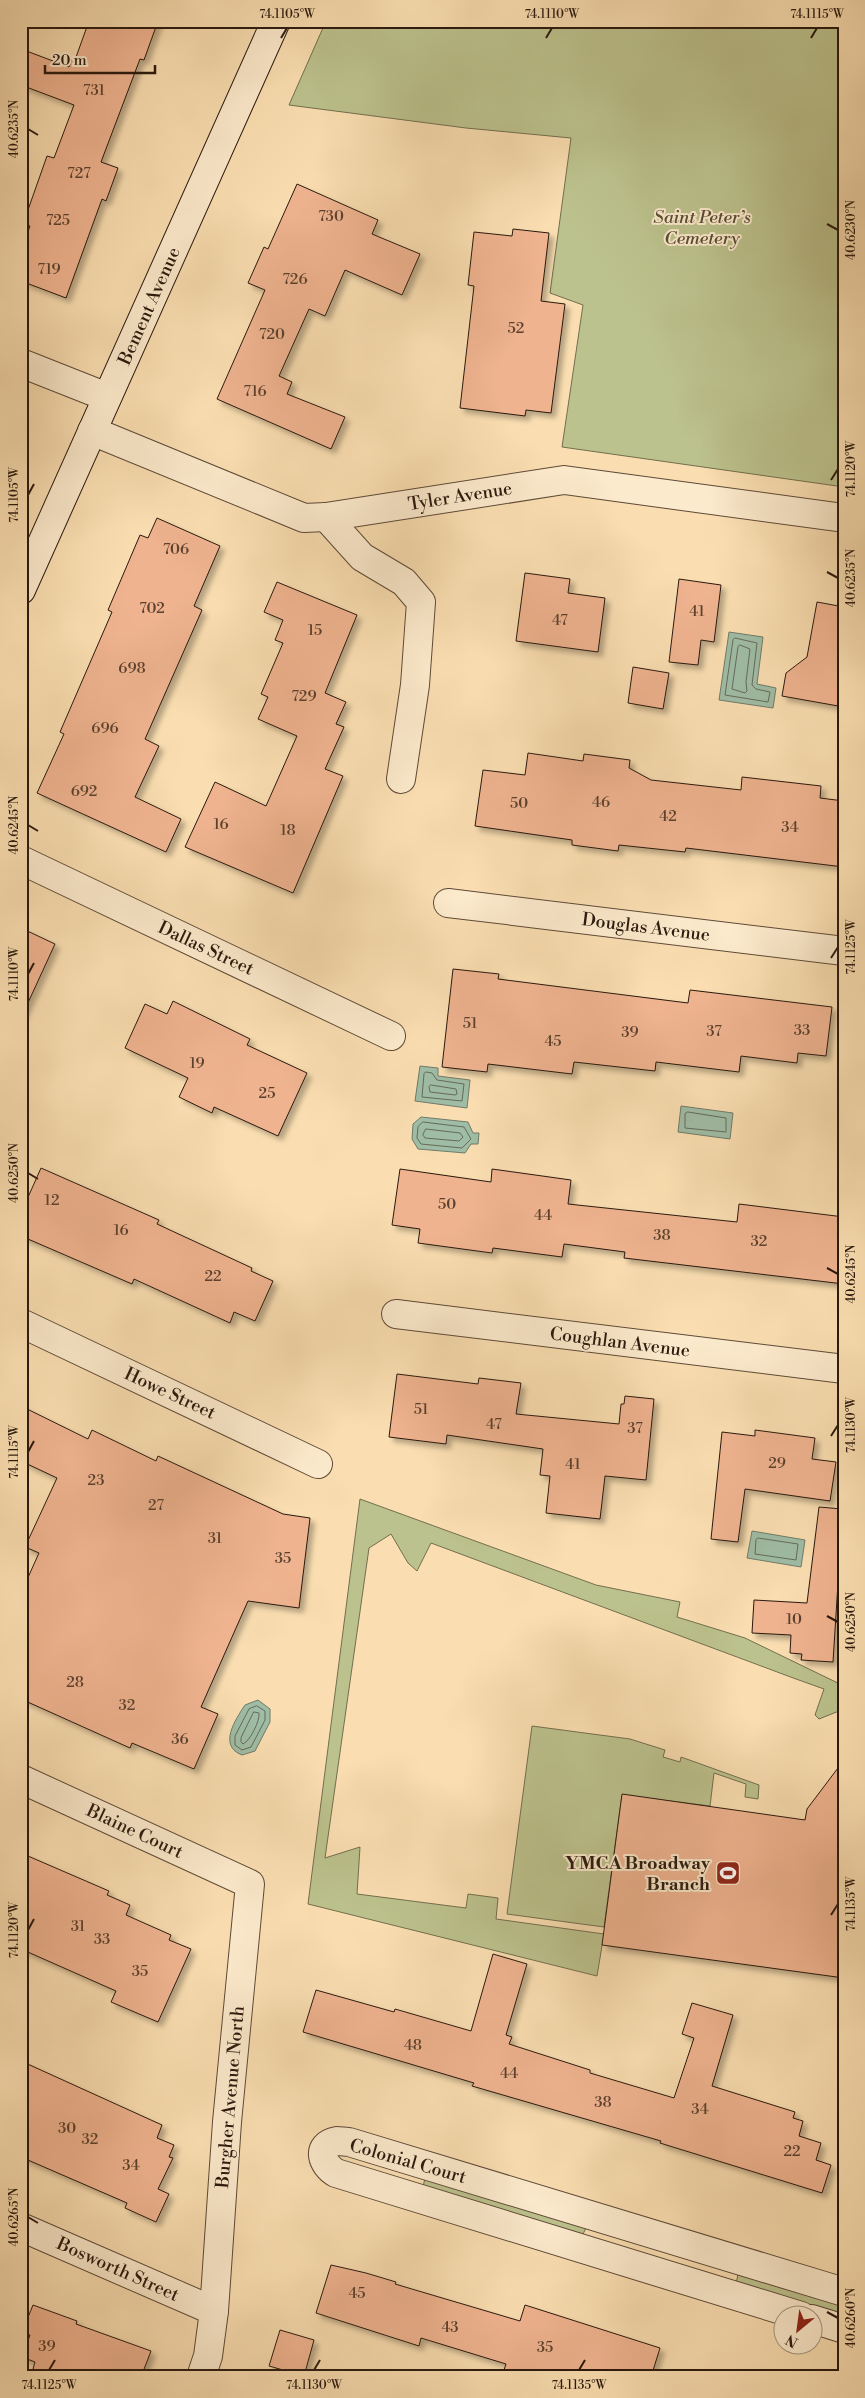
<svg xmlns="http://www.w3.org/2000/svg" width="865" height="2398" font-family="'Libre Bodoni',serif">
  <defs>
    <filter id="shadow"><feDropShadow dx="4.5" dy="4.5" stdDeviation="2.5" flood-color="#0004"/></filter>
  </defs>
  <rect width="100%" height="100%" fill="#fadeb1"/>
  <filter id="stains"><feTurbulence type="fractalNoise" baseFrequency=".004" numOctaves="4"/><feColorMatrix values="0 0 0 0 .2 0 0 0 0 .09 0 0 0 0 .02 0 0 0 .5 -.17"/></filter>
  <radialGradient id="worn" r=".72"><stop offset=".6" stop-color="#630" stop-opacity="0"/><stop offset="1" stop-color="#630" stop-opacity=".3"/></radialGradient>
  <g fill="#bcc28d" stroke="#736e4e">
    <path d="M 326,21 L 844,21 L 844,487 L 562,447 L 583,305 L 550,293 L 571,138 L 466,128 L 289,105 Z"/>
    <path d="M 360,1499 L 596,1585 L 680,1602 L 677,1617 L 745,1638 L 844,1686 L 844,1709 L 819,1719 L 815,1715 L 824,1689 L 796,1679 L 431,1543 L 417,1571 L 408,1563 L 391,1534 L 369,1548 L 325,1858 L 360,1847 L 357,1894 L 466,1908 L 468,1894 L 498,1898 L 496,1919 L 604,1934 L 597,1976 L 308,1904 Z"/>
    <path d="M 532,1726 L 630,1739 L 665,1750 L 663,1757 L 680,1762 L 681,1757 L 759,1785 L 758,1799 L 745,1797 L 746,1784 L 714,1773 L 710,1806 L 622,1795 L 604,1927 L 507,1914 Z"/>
    <path d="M 425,2178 L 586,2228 L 582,2236 L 423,2187 Z"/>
    <path d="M 741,2273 L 844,2303 L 844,2320 L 736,2284 L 738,2274 Z"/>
  </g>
  <g fill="#9fbda6" stroke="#707b69">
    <path d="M 729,632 L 763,637 L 757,684 L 776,688 L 773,708 L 719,700 Z"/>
    <path d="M 420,1066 L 438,1068 L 438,1076 L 470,1080 L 467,1108 L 415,1101 Z"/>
    <path d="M 681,1106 L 733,1113 L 730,1139 L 678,1132 Z"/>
    <path d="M 421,1117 L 468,1122 L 473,1133 L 479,1133 L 478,1144 L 471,1144 L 465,1153 L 418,1149 L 412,1139 L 413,1124 Z"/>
    <path d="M 752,1531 L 805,1540 L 801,1567 L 747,1558 Z"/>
    <path d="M 258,1700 L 270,1709 L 270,1722 L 255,1751 L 242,1755 C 218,1746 235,1720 245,1705 Z"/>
  </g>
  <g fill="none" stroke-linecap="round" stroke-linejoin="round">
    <g stroke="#646b5a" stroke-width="1">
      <path d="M 735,638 L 757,643 L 752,685 L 756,689 L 770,692 L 768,702 L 725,695 L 733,640 Z"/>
      <path d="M 740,645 L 750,649 L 746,682 L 747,691 L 745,693 L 732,689 L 738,647 Z"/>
      <path d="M 426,1072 L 432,1073 L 437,1080 L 464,1084 L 462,1101 L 422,1097 L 424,1074 Z"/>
      <path d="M 431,1085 L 456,1089 L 457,1094 L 455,1095 L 430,1092 L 429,1087 Z"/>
      <path d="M 688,1112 L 726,1118 L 726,1132 L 685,1128 L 685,1114 Z"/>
      <path d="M 423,1122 L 464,1127 L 471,1139 L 462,1148 L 421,1144 L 417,1138 L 418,1127 Z"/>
      <path d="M 426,1129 L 460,1133 L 463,1137 L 459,1141 L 425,1138 L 423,1135 Z"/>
      <path d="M 758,1538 L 798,1544 L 796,1560 L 755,1554 L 756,1540 Z"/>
      <path d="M 257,1706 L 265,1711 L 265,1720 L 251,1747 L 242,1750 L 235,1745 L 235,1736 L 249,1709 Z"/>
      <path d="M 254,1712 L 259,1713 C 260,1721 250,1741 243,1744 L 241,1742 L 241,1738 Z"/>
    </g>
  </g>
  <g fill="#efb38f" stroke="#2a190e" filter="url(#shadow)">
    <path d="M 89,21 L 158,21 L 144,60 L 140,59 L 101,162 L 118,168 L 106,201 L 102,199 L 66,298 L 21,281 L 21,251 L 30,226 L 23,224 L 47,156 L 54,158 L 74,105 L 21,85 L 21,49 L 69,67 L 72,59 L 75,60 Z"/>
    <path d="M 297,184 L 378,220 L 372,234 L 420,254 L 402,295 L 345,270 L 325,316 L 309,309 L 279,376 L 292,382 L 287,394 L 345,417 L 331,449 L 217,399 L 265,290 L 248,283 L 264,247 L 268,249 Z"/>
    <path d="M 513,229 L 549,233 L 541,301 L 565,304 L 551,413 L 526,410 L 525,416 L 460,408 L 474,286 L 468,285 L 474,232 L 512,236 Z"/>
    <path d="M 157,518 L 220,546 L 194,606 L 202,610 L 145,739 L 159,746 L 135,797 L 181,819 L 166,852 L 37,793 L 64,734 L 60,732 L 112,612 L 108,610 L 140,535 L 148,538 Z"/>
    <path d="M 525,573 L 570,579 L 568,593 L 605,598 L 598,652 L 516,641 Z"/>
    <path d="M 679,579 L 721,585 L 714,642 L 701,640 L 698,665 L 669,662 Z"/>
    <path d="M 277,582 L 357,615 L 325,693 L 346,702 L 336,724 L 344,727 L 325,769 L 343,776 L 293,893 L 185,847 L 215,782 L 266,806 L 297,736 L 258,719 L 268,697 L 261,694 L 283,643 L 275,640 L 283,620 L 264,612 Z"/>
    <path d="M 817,602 L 844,607 L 844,707 L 782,696 L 786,673 L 807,657 Z"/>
    <path d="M 633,667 L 669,673 L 663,709 L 628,703 Z"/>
    <path d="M 528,753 L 583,761 L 584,754 L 630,760 L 629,768 L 651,780 L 741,790 L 742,777 L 821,786 L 820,798 L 844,801 L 844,867 L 686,848 L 685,852 L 619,845 L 618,851 L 572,845 L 572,840 L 475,826 L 483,770 L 525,775 Z"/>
    <path d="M 21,928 L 55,944 L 21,1018 Z"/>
    <path d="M 453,969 L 499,974 L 498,979 L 688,1003 L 690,990 L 832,1007 L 826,1056 L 798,1053 L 797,1063 L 741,1056 L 739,1072 L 656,1062 L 655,1071 L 574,1062 L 572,1074 L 488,1064 L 487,1072 L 442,1067 Z"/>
    <path d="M 173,1001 L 250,1039 L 247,1045 L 307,1073 L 278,1136 L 214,1107 L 212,1113 L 179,1097 L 188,1078 L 125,1048 L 145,1004 L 167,1014 Z"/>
    <path d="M 41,1168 L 159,1220 L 157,1224 L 252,1268 L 251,1271 L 273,1281 L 255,1321 L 234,1312 L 230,1323 L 134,1279 L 132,1284 L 21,1236 L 21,1213 Z"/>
    <path d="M 400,1169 L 491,1182 L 492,1169 L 571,1180 L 568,1204 L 737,1222 L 739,1204 L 844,1217 L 844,1284 L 624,1258 L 625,1252 L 564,1244 L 562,1257 L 493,1248 L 492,1253 L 418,1243 L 420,1229 L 392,1225 Z"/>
    <path d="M 397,1374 L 478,1384 L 479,1378 L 521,1383 L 516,1414 L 619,1424 L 621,1404 L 624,1404 L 625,1396 L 654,1399 L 646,1480 L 605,1476 L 600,1519 L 546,1513 L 550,1476 L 540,1475 L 543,1449 L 447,1435 L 446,1444 L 389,1437 Z"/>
    <path d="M 21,1406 L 88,1439 L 92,1430 L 156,1461 L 158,1456 L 283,1514 L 310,1518 L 299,1608 L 248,1601 L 201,1707 L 218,1714 L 194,1769 L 132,1743 L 130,1748 L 21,1699 L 21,1593 L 39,1553 L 25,1547 L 57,1478 L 21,1461 Z"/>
    <path d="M 755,1430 L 815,1438 L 812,1459 L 836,1462 L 830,1501 L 745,1489 L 738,1542 L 711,1539 L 722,1432 L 755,1436 Z"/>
    <path d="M 819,1507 L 842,1509 L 841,1523 L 844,1524 L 844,1567 L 839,1567 L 833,1662 L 801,1660 L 802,1654 L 790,1653 L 791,1635 L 752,1633 L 754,1600 L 807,1603 Z"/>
    <path d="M 844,1760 L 844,1978 L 602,1945 L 622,1794 L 805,1820 L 807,1809 Z"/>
    <path d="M 21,1853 L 109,1891 L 107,1895 L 130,1905 L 126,1915 L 171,1935 L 169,1940 L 191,1949 L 158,2022 L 111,2002 L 116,1991 L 21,1949 Z"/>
    <path d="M 493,1954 L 527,1964 L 506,2035 L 512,2037 L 509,2044 L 590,2070 L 590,2073 L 674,2098 L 694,2038 L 682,2034 L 692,2003 L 733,2015 L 712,2086 L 795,2112 L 793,2118 L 803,2121 L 799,2136 L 821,2143 L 816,2160 L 831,2165 L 822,2193 L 660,2143 L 661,2141 L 472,2086 L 474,2083 L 303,2032 L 316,1990 L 394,2012 L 395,2009 L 471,2031 Z"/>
    <path d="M 21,2061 L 162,2125 L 157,2138 L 174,2145 L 169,2157 L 173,2158 L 158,2189 L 169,2194 L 156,2222 L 125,2208 L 127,2203 L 21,2157 Z"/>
    <path d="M 331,2265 L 366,2273 L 396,2282 L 395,2284 L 520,2321 L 525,2305 L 660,2348 L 651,2377 L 526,2377 L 504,2370 L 506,2364 L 421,2338 L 419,2346 L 316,2313 Z"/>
    <path d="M 33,2305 L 77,2321 L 76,2324 L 151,2351 L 141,2377 L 54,2377 L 33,2369 L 35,2362 L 22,2357 L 30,2335 L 22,2332 Z"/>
    <path d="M 280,2330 L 314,2340 L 304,2376 L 269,2366 Z"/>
  </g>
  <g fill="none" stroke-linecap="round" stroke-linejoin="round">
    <defs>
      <g id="street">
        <path d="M 21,363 L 107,397"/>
        <path d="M 92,431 L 304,518 L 326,517 L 564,480 L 844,518"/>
        <path d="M 326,517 L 362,557 L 404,582 L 421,602 L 415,685 L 401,779"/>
        <path d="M 21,860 L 391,1036"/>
        <path d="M 448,903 L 844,951"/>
        <path d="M 396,1314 L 844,1369"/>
        <path d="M 21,1323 L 318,1464"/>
        <path d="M 21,1779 L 250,1884 L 227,2122 L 214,2311 L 208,2356 L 201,2377"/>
        <path d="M 21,2227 L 214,2311"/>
        <path d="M 801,2316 L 336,2173 C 322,2165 315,2145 337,2141 C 340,2141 345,2142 349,2142 L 844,2292"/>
        <path d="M 812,2319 L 844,2329"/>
      </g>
      <path id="secondary" d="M 21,590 L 276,21"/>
    </defs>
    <use href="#street" stroke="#5e4a37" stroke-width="30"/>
    <use href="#secondary" stroke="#2a190e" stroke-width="30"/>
    <use href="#street" stroke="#fceacc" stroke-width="28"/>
    <use href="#secondary" stroke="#fceacc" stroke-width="28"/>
  </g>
  <path fill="none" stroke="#2a190e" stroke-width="2" d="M 281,38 L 287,28M 546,38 L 552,28M 811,38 L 817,28M 28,129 L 38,135M 827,224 L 838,230M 831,480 L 838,469M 28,495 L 34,484M 827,572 L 838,578M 28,825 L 38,831M 831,958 L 838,947M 28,974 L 34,963M 28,1173 L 38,1179M 827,1268 L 838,1274M 831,1436 L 838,1425M 28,1452 L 34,1441M 827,1616 L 838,1622M 831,1915 L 838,1904M 28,1930 L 34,1919M 28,2217 L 38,2223M 827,2312 L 838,2318M 49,2370 L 55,2360M 314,2370 L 320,2360M 579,2370 L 585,2360"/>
  <defs>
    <symbol id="stadium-square" viewBox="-11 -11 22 22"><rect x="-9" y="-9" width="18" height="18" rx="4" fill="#8f2418" stroke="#fceacc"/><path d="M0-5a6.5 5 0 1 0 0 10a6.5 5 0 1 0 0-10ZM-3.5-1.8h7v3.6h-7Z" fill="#fff"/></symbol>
  </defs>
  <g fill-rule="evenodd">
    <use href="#stadium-square" x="714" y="1859" width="28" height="28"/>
  </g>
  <g text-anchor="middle" stroke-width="4" stroke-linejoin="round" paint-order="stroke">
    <g font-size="15" fill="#5b402e">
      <text x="94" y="95">731</text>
      <text x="79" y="178">727</text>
      <text x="331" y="221">730</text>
      <text x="58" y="225">725</text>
      <text x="49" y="274">719</text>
      <text x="295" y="284">726</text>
      <text x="516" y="333">52</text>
      <text x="272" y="339">720</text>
      <text x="255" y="396">716</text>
      <text x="176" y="554">706</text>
      <text x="152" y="613">702</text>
      <text x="697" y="616">41</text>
      <text x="560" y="625">47</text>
      <text x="315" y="635">15</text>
      <text x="132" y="673">698</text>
      <text x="304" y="701">729</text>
      <text x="105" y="733">696</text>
      <text x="84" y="796">692</text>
      <text x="601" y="807">46</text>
      <text x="519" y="808">50</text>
      <text x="668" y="821">42</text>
      <text x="221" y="829">16</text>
      <text x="790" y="832">34</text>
      <text x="288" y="835">18</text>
      <text x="470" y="1028">51</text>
      <text x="802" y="1035">33</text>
      <text x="714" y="1036">37</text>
      <text x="630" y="1037">39</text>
      <text x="553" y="1046">45</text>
      <text x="197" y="1068">19</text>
      <text x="267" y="1098">25</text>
      <text x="52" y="1205">12</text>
      <text x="447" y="1209">50</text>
      <text x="543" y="1220">44</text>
      <text x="121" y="1235">16</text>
      <text x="662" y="1240">38</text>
      <text x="759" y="1246">32</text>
      <text x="213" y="1281">22</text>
      <text x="421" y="1414">51</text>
      <text x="494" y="1429">47</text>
      <text x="635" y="1433">37</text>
      <text x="777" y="1468">29</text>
      <text x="573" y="1469">41</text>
      <text x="96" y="1485">23</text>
      <text x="156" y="1510">27</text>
      <text x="215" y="1543">31</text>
      <text x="283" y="1563">35</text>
      <text x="794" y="1624">10</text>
      <text x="75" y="1687">28</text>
      <text x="127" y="1710">32</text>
      <text x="180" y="1744">36</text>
      <text x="78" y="1931">31</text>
      <text x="102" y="1944">33</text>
      <text x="140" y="1976">35</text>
      <text x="413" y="2050">48</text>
      <text x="509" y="2078">44</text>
      <text x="603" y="2107">38</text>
      <text x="700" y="2114">34</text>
      <text x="67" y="2133">30</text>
      <text x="90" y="2144">32</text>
      <text x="792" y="2156">22</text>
      <text x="131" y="2170">34</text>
      <text x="357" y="2298">45</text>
      <text x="450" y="2332">43</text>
      <text x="47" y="2351">39</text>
      <text x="545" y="2352">35</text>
    </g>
    <g font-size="18" font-style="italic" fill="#564c34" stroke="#fceacc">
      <text x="702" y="223">Saint Peter’s<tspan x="702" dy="21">Cemetery</tspan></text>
    </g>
    <g font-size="18" fill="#2a190e" stroke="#fceacc">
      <text transform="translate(149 306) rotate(-66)" y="6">Bement Avenue</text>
      <text transform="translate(460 496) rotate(-9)" y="6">Tyler Avenue</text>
      <text transform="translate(646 927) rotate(7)" y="6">Douglas Avenue</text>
      <text transform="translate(206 948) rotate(25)" y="6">Dallas Street</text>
      <text transform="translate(620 1342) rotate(7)" y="6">Coughlan Avenue</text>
      <text transform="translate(170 1393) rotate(25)" y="6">Howe Street</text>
      <text transform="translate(135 1831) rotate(25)" y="6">Blaine Court</text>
      <text transform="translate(230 2097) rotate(-85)" y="6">Burgher Avenue North</text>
      <text transform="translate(408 2161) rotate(16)" y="6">Colonial Court</text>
      <text transform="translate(118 2269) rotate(24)" y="6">Bosworth Street</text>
    </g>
    <g font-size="18" font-weight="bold" fill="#2a190e" stroke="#fceacc" text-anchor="end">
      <text x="710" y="1869">YMCA Broadway<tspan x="710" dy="21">Branch</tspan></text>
    </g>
  </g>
  <rect width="865" height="2398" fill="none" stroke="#fadeb1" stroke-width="55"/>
  <g transform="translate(798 2330) rotate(209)"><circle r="24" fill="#fceacc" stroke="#a89680"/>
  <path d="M0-4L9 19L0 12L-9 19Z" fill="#8f2418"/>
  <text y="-8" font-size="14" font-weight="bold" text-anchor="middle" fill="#2a190e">N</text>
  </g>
  <path d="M45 65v8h110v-8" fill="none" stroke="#2a190e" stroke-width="2.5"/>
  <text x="52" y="65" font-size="15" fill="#2a190e" stroke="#fceacc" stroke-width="4" paint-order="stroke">20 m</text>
  <rect x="28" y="28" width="810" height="2342" fill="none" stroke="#2a190e" stroke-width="2"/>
  <g font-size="12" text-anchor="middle" fill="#2a190e">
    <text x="287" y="18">74.1105°W</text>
    <text x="552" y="18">74.1110°W</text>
    <text x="817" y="18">74.1115°W</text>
    <text transform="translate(14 129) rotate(-90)" y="4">40.6235°N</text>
    <text transform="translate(851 230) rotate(-90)" y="4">40.6230°N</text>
    <text transform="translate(851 469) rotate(-90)" y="4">74.1120°W</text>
    <text transform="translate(14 495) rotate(-90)" y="4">74.1105°W</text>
    <text transform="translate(851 578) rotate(-90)" y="4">40.6235°N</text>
    <text transform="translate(14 825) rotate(-90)" y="4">40.6245°N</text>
    <text transform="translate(851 947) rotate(-90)" y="4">74.1125°W</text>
    <text transform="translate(14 974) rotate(-90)" y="4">74.1110°W</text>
    <text transform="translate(14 1173) rotate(-90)" y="4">40.6250°N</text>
    <text transform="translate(851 1274) rotate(-90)" y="4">40.6245°N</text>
    <text transform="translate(851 1425) rotate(-90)" y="4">74.1130°W</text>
    <text transform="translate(14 1452) rotate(-90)" y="4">74.1115°W</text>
    <text transform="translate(851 1622) rotate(-90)" y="4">40.6250°N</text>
    <text transform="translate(851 1904) rotate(-90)" y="4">74.1135°W</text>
    <text transform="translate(14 1930) rotate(-90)" y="4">74.1120°W</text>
    <text transform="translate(14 2217) rotate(-90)" y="4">40.6265°N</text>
    <text transform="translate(851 2318) rotate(-90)" y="4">40.6260°N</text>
    <text x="49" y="2389">74.1125°W</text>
    <text x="314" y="2389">74.1130°W</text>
    <text x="579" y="2389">74.1135°W</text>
  </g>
  <rect width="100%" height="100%" filter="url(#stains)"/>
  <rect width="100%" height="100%" fill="url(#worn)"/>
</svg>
